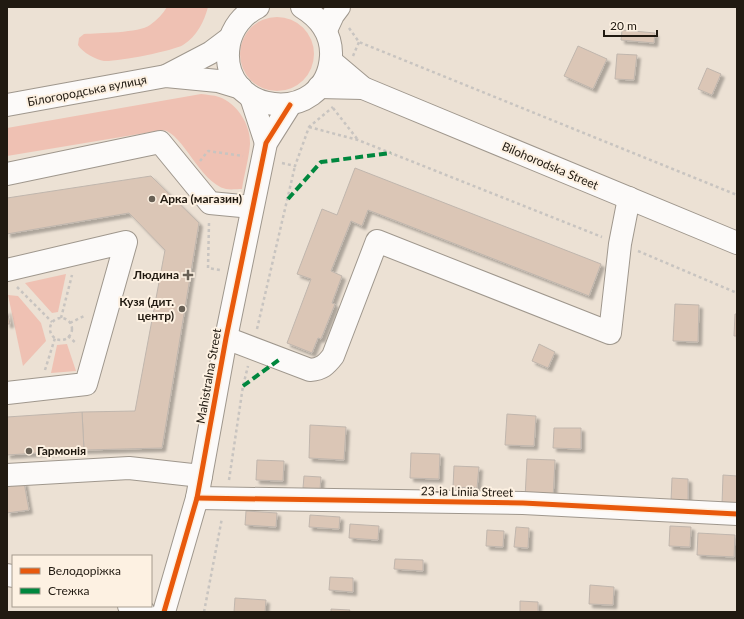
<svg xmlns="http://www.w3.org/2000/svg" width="744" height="619" font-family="Lato,sans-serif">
  <defs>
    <filter id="shadow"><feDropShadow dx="3.5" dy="3.5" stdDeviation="1" flood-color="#0004"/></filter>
  </defs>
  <rect width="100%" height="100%" fill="#ece1d4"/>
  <g fill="#efc1b3">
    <path d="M 167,7 L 208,7 C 204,22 197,36 183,45 C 173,51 116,62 104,61 C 96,60 82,52 78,45 L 79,38 L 84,34 C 99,33 139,33 150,25 C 157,20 163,14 167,7 Z"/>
    <circle cx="277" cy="54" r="37"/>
    <path d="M 201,94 C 207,95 214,95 219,97 C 237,103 251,125 250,144 C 249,158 244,175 242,189 C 237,189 231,190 226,189 C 200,183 183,133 163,130 L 7,156 L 7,128 Z"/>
    <path d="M 66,274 L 58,312 L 52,313 L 25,283 Z"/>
    <path d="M 8,295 L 18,296 L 41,323 L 46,341 L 23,366 Z"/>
    <path d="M 67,344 L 76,371 L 51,373 L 57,345 Z"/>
  </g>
  <g fill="#dbc6b6" stroke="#c0b6ad" filter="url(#shadow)">
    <path d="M 622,30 L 655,33 L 654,43 L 621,40 Z"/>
    <path d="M 578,46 L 607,59 L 593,89 L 564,76 Z"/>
    <path d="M 617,54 L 637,55 L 634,80 L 615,79 Z"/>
    <path d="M 707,68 L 721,74 L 712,95 L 698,89 Z"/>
    <path d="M 355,168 L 601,264 L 589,296 L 368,210 L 362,226 L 351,221 L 331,271 L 342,276 L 332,303 L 335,304 L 321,339 L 318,338 L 312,353 L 287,343 L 311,279 L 297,274 L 322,209 L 337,215 Z"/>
    <path d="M 151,176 L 199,223 L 162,448 L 84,450 L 82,412 L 135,411 L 165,250 L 129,213 L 7,234 L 7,198 Z"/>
    <path d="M 675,304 L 699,305 L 698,342 L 673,341 Z"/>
    <path d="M 7,310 L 10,324 L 7,324 Z"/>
    <path d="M 735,314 L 737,314 L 737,336 L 734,336 Z"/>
    <path d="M 539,344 L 555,352 L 548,368 L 532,361 Z"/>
    <path d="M 82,412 L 84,450 L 7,455 L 7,417 Z"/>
    <path d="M 507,414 L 536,416 L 534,446 L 505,445 Z"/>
    <path d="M 310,425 L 346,427 L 344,460 L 309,458 Z"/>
    <path d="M 554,428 L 581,428 L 581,449 L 553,448 Z"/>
    <path d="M 411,453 L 440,454 L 439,479 L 410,478 Z"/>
    <path d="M 527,459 L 555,460 L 553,499 L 525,498 Z"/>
    <path d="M 257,460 L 284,461 L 283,481 L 256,480 Z"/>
    <path d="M 454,466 L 479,467 L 477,488 L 453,487 Z"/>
    <path d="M 723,475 L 737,476 L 737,505 L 722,504 Z"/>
    <path d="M 304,476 L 321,477 L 320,489 L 303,488 Z"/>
    <path d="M 672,478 L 688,479 L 688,501 L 671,501 Z"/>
    <path d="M 24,482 L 29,510 L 7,513 L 7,485 Z"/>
    <path d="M 246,511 L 277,513 L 276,527 L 245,525 Z"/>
    <path d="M 310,515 L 340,517 L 339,529 L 309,527 Z"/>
    <path d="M 350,524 L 379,526 L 378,540 L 349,538 Z"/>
    <path d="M 670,526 L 691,527 L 690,547 L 669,546 Z"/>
    <path d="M 516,527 L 529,528 L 528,548 L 514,547 Z"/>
    <path d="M 487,530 L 504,531 L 503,547 L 486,546 Z"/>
    <path d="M 698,533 L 735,535 L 734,557 L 697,555 Z"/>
    <path d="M 395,559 L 423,560 L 423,571 L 394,569 Z"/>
    <path d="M 330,577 L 353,578 L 353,592 L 329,590 Z"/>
    <path d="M 590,585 L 614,587 L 613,605 L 589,604 Z"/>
    <path d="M 235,598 L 266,600 L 265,612 L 234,612 Z"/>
    <path d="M 520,601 L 538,602 L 538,612 L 520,612 Z"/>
    <path d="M 331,609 L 350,610 L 349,612 L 331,612 Z"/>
  </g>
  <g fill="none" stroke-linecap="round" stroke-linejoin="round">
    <defs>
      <g id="minor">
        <path d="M 331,61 L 363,88 L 737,243"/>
        <path d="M 166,76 L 210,53 L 230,38"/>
        <path d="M 319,87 L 363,88"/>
        <path d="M 251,97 L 266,143"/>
        <path d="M 7,105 L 166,76 L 218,81 L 241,88"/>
        <path d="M 7,174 L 160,142 L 210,203 L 252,207"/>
        <path d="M 7,270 L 126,242 L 86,384 L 7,393"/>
        <path d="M 226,338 L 310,370 C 322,369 326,365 333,356 L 377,241 L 610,333 L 620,244 L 629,198"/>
        <path d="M 7,475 L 129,468 L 201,476"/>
        <path d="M 197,498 L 523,503 L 737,514"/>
        <path d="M 7,575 L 13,576"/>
        <path d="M 129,606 L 144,612"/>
        <path d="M 164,612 L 197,498 L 226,338 L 266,143 L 290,105"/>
      </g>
      <g id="major">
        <path d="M 258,7 C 243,14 232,28 229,44 C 216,116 327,128 331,56 C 332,35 320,18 302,7"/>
        <path d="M 326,30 L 333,15 L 339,7"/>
      </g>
    </defs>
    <use href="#minor" stroke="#9f978d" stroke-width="24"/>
    <use href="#major" stroke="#9f978d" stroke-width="24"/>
    <g stroke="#c8c4c0" stroke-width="2.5" stroke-dasharray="3 3" stroke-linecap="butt">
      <path d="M 349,28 L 359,42 L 737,195"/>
      <path d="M 353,56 L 359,42"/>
      <path d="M 333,108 L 358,140"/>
      <path d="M 309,127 L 358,140 L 602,237"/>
      <path d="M 200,161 L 208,151 L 243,156"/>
      <path d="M 282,163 L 295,166 L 309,127 L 333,107"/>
      <path d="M 209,223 L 208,268 L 220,270"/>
      <path d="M 638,251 L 737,293"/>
      <path d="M 17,287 L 52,322"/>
      <path d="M 61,318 L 72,275"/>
      <circle cx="61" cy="329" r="11"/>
      <path d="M 70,323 L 84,316"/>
      <path d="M 257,329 L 295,166"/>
      <path d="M 68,336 L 77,344"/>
      <path d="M 45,370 L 55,338"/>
      <path d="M 229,480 L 243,386 L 248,366"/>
      <path d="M 204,612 L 222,518"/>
    </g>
    <use href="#minor" stroke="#fcfaf9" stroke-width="22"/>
    <use href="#major" stroke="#fcfaf9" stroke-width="22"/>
    <g stroke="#00873e" stroke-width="4" stroke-dasharray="8 4" stroke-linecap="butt">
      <path d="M 288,199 L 321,162 L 391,153"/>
      <path d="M 243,386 L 280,359"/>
    </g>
    <defs>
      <g id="cycleway">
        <path d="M 197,498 L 523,503 L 737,514"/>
        <path d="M 164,612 L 197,498 L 226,338 L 266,143 L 290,105"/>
      </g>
    </defs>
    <use href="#cycleway" stroke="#fdf1e2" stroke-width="8"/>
    <use href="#cycleway" stroke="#e8590c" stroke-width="5"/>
  </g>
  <g fill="#686055" stroke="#fdf1e2" stroke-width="1.5">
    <circle cx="152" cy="199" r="4"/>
    <path d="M186 269h4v4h4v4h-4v4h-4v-4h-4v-4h4z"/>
    <circle cx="182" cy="309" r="4"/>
    <circle cx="29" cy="451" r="4"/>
  </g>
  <g text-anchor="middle" stroke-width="4" stroke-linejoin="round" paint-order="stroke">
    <g font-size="12" fill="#211a11" stroke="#fdf1e2">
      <text transform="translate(87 91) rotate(-11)" y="4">Білогородська вулиця</text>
      <text transform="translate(550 166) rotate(23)" y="4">Bilohorodska Street</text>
      <text transform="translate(209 376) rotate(-80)" y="4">Mahistralna Street</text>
      <text transform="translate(467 492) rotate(1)" y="4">23-ia Liniia Street</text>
    </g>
    <g font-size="12" font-weight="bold" fill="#211a11" stroke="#fdf1e2" text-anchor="start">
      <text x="160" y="203">Арка (магазин)</text>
      <text x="179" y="279" text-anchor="end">Людина</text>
      <text x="174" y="306" text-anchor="end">Кузя (дит.<tspan x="174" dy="14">центр)</tspan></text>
      <text x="37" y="455">Гармонія</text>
    </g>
  </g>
  <rect width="744" height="619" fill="none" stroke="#211a11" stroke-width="16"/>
  <rect x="12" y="555" width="140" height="52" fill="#fdf1e2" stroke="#a59b8e"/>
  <rect x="20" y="568" width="20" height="6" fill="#e8590c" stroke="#a59b8e"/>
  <text x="48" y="575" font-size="12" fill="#211a11">Велодоріжка</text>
  <rect x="20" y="588" width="20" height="6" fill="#00873e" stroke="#a59b8e"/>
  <text x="48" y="595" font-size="12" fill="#211a11">Стежка</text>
  <path d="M604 30v6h53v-6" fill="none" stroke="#211a11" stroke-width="2"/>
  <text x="610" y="30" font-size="12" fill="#211a11" stroke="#fdf1e2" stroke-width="3" paint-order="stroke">20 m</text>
</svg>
